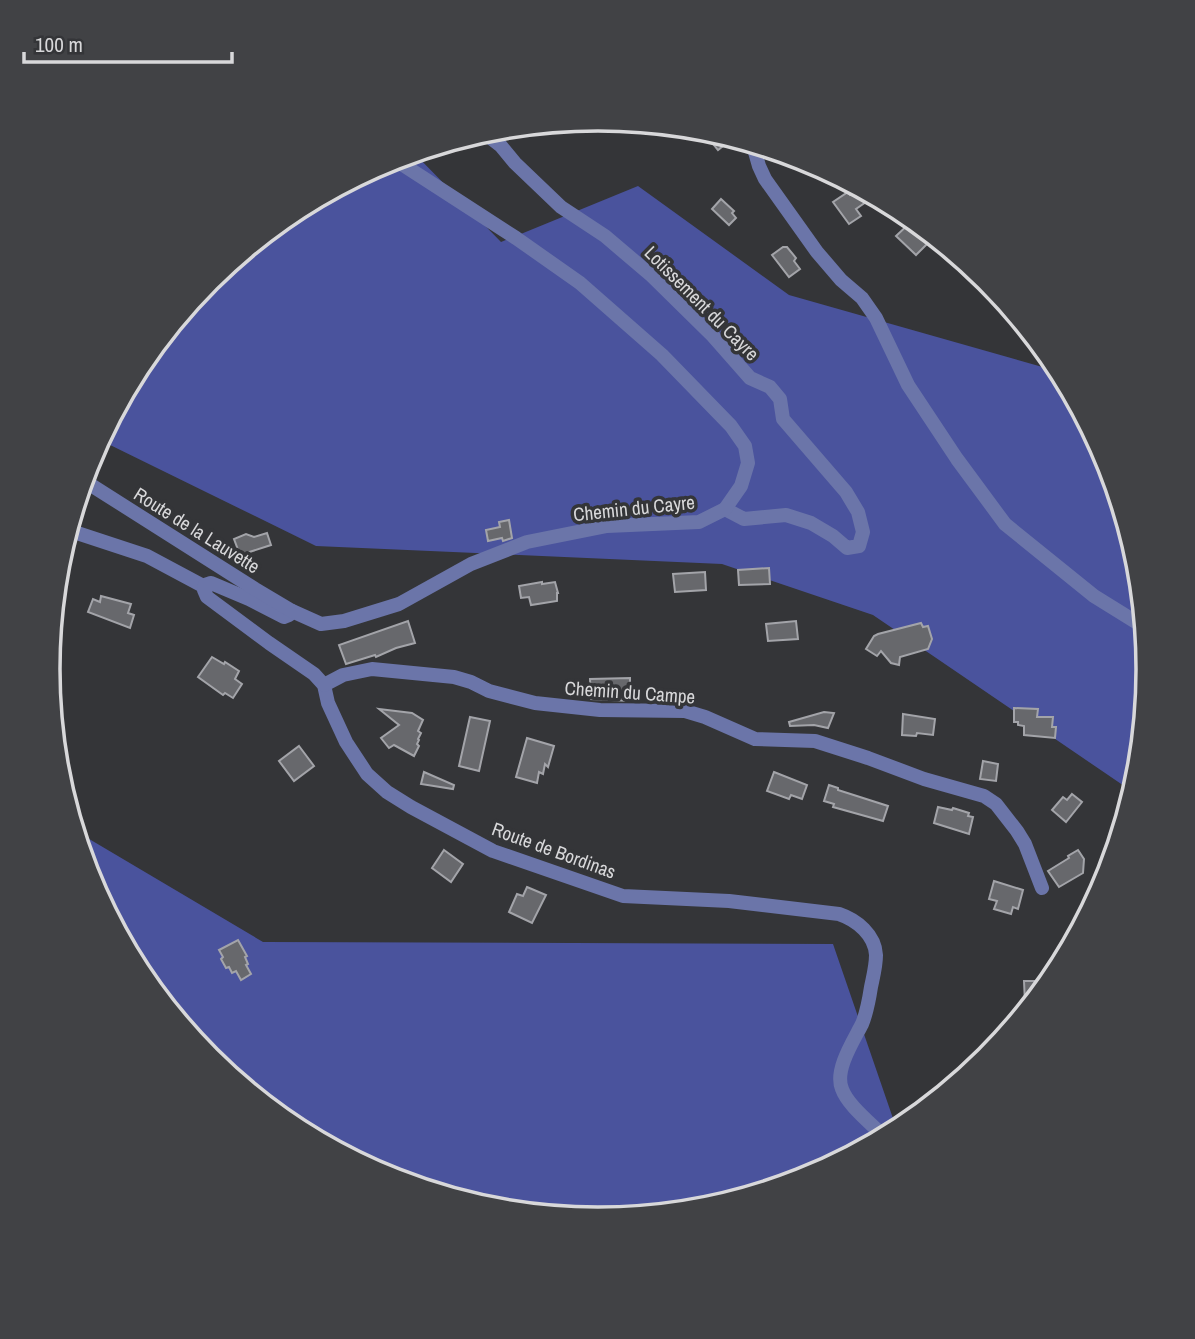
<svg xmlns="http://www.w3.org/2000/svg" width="1195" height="1339" font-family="'Archivo Narrow',sans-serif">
  <rect width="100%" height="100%" fill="#343538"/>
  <g fill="#4a539d">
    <path d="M 414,153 L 501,242 L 638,186 L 789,295 L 1060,372 L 1106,459 L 1137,563 L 1148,670 L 1137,777 L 1133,792 L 873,615 L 722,564 L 316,546 L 104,442 L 95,447 L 140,363 L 209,280 L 292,212 L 387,161 Z"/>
    <path d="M 74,830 L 263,942 L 833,944 L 897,1130 L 808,1178 L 704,1209 L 597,1220 L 490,1209 L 387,1178 L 291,1127 L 208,1058 L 140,975 L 89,880 Z"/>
  </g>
  <g fill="#67686c" stroke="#a3a4a9" stroke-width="2">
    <path d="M 702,130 L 705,130 L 733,138 L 718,150 Z"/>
    <path d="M 858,190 L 866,202 L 856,209 L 861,216 L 849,224 L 833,202 L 848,192 L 850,195 Z"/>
    <path d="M 721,199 L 734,211 L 732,213 L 736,218 L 729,225 L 712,209 Z"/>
    <path d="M 913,220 L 934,237 L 916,255 L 896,236 Z"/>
    <path d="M 783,247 L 787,247 L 796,258 L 794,261 L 800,269 L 789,277 L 772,255 Z"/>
    <path d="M 509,520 L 512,538 L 503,541 L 502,538 L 488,541 L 486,530 L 500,527 L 499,522 Z"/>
    <path d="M 267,533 L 271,545 L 240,555 L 234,539 L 246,534 L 254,537 Z"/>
    <path d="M 769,568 L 770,584 L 739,585 L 738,570 Z"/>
    <path d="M 705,572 L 706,590 L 675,592 L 673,574 Z"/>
    <path d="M 542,582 L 542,584 L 555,582 L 558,593 L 557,593 L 557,601 L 531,605 L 529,597 L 521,598 L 519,586 Z"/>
    <path d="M 101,596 L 131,604 L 128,613 L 134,615 L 130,628 L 88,612 L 93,599 L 100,602 Z"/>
    <path d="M 408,621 L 415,643 L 396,648 L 376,657 L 375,655 L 346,664 L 339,645 Z"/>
    <path d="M 796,621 L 798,639 L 768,641 L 766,624 Z"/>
    <path d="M 921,623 L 923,627 L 928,626 L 932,639 L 928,649 L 900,657 L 899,665 L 891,663 L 881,651 L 877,656 L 866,649 L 874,636 L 878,634 Z"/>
    <path d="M 212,657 L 224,664 L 225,662 L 239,671 L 235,679 L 242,684 L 233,698 L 225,693 L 223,695 L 198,677 Z"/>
    <path d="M 630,678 L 630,701 L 591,699 L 590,679 Z"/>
    <path d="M 1014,708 L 1038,709 L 1037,717 L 1053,717 L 1052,727 L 1056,727 L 1055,738 L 1024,735 L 1024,726 L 1018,725 L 1018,722 L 1014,722 Z"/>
    <path d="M 379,709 L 412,713 L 423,720 L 418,731 L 421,733 L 418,739 L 419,740 L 417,744 L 419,746 L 414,756 L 394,745 L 389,748 L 381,738 L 399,725 Z"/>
    <path d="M 824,712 L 834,713 L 828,728 L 814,725 L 790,726 L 789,722 Z"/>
    <path d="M 903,714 L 935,719 L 933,735 L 917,733 L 916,736 L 902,735 Z"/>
    <path d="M 470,717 L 490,721 L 479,771 L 459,766 Z"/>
    <path d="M 527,738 L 554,746 L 548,767 L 545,764 L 543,774 L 539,772 L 537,783 L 516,777 Z"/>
    <path d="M 299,746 L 314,766 L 294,781 L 279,761 Z"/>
    <path d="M 983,761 L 998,764 L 996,781 L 980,779 Z"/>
    <path d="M 424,772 L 454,785 L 453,789 L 421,784 Z"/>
    <path d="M 774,772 L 807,785 L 802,799 L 791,795 L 789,799 L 767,791 Z"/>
    <path d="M 829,785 L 838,788 L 838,790 L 888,806 L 883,821 L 833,807 L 834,804 L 824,801 Z"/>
    <path d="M 1072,794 L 1082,802 L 1066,822 L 1052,810 L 1063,797 L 1067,800 Z"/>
    <path d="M 938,807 L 952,810 L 953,808 L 969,813 L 968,816 L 973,817 L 969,834 L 934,823 Z"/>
    <path d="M 444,850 L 463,864 L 451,882 L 432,868 Z"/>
    <path d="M 1078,850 L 1084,859 L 1083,873 L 1059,887 L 1048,871 L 1069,858 L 1068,856 Z"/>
    <path d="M 994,881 L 1023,890 L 1018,909 L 1013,907 L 1011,914 L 994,909 L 997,901 L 989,899 Z"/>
    <path d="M 527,887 L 546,895 L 532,923 L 509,912 L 517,894 L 523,896 Z"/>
    <path d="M 238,940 L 247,956 L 245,957 L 248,964 L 246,965 L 251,974 L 241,980 L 236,971 L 232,973 L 229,967 L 226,968 L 221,959 L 223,957 L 219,950 Z"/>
    <path d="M 1024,981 L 1043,981 L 1043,990 L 1032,1003 L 1025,1003 Z"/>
  </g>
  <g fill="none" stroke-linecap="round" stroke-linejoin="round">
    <g stroke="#6b75a9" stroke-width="14">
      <path d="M 483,132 L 501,146 L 515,163 L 561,207 L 605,236 L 652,276 L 713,336 L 750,378 L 770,387 L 780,399 L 783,419 L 846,492 L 858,512 L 863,532 L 859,546 L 847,548 L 833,536 L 811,523 L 786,515 L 744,519 L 725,509"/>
      <path d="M 753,145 L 759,166 L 765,179 L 817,252 L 841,280 L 862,298 L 876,318 L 908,385 L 957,459 L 1005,524 L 1094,596 L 1144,627"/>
      <path d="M 68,530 L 147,556 L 205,587"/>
      <path d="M 292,611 L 289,615 L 284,617 L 249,599 L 211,583 L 205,585 L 204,590 L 207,597 L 269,643 L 314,674 L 324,685 L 328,703 L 346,742 L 367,774 L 387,792 L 411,807 L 493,851 L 623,896 L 729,901 L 839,914 C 857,920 875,935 876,955 C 876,966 873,977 871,987 C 869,1000 867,1012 862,1024 C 854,1040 834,1070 842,1089 C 848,1106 872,1124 884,1137"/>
      <path d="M 324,685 L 343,675 L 372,669 L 454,677 L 471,682 L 489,691 L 535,703 L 600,710 L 685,711 L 705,717 L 755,739 L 815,741 L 868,758 L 924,779 L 984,796 L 996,804 L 1017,831 L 1025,844 L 1042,888"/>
    </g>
    <path stroke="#6b75a9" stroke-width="14" d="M 83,480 L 255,589 L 292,611 L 321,624 L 344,621 L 399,604 L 471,564 L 527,542 L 607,526 L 699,522 L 725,509 L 741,486 L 748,463 L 745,446 L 731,426 L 662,355 L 580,283 L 516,238 L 394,159"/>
  </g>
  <g text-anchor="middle" stroke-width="7" stroke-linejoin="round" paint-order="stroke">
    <g font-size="19" fill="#d8d8da" stroke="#343538">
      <text transform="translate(702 303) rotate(45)" y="7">Lotissement du Cayre</text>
      <text transform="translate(634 508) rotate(-6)" y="7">Chemin du Cayre</text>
      <text transform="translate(197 530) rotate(32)" y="7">Route de la Lauvette</text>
      <text transform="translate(630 692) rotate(4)" y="7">Chemin du Campe</text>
      <text transform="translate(554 850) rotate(20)" y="7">Route de Bordinas</text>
    </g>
  </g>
  <path d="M0 0H1195V1339H0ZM60 669a538 538 0 1 1 1076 0a538 538 0 1 1-1076 0Z" fill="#414245" fill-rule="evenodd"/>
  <path fill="none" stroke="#d8d8da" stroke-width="3.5" d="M60 669a538 538 0 1 1 1076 0a538 538 0 1 1-1076 0Z"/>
  <path d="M24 52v10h208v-10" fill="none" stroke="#d8d8da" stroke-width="3.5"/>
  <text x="35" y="52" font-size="21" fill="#d8d8da" stroke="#343538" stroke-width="5" paint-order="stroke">100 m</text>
</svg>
